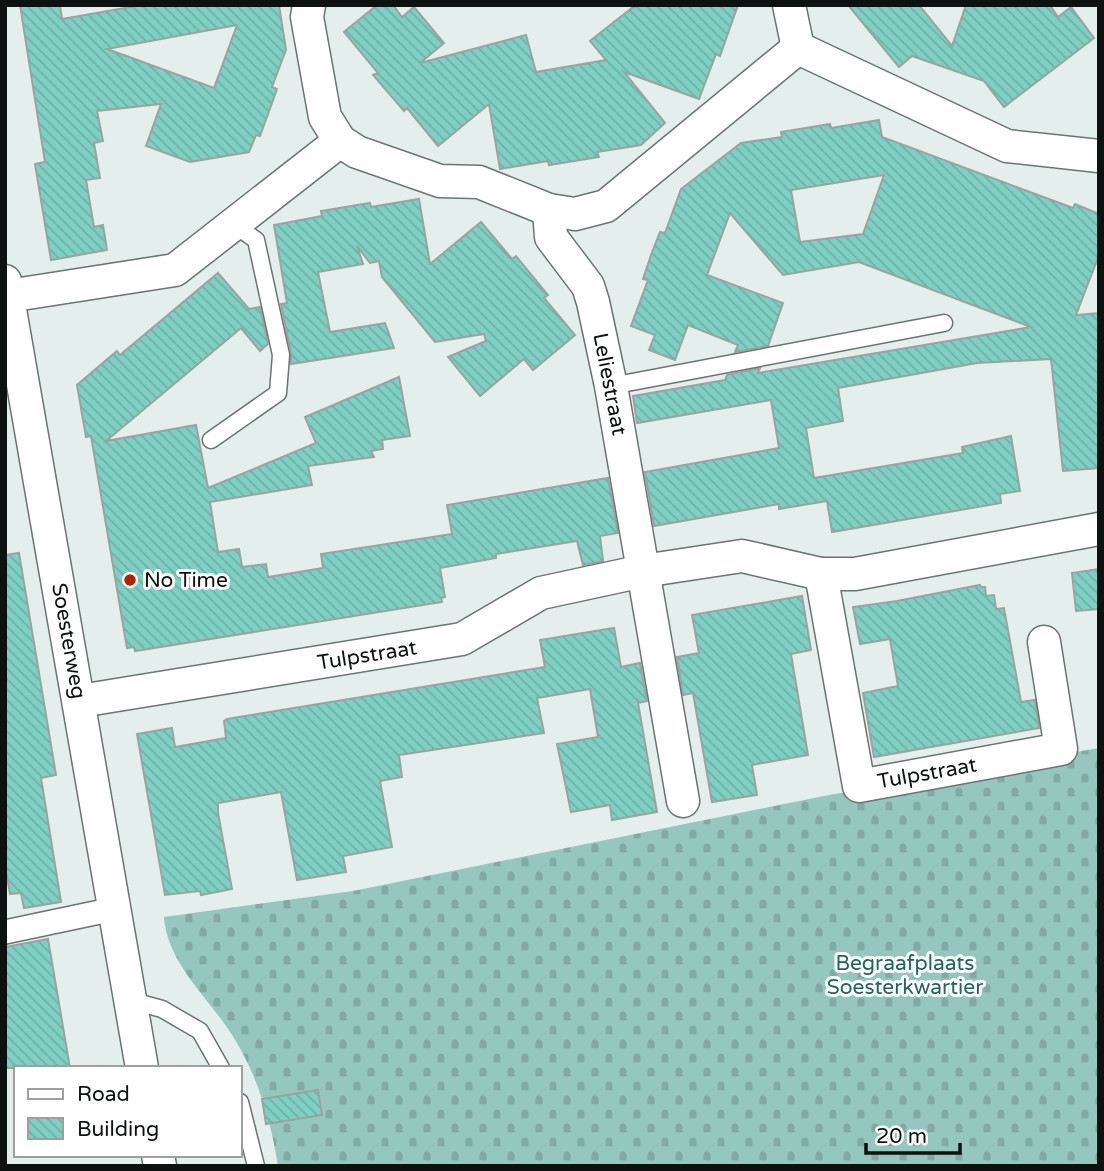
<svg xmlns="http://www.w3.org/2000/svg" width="1104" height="1171" font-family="'Varela Round',sans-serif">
  <defs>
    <pattern id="cemetery-stones" width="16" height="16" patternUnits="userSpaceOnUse" patternTransform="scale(1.75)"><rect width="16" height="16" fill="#96c7be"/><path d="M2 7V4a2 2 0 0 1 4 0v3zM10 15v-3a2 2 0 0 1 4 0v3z" fill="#80aaa2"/></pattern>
    <pattern id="building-back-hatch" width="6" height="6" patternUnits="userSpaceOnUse" patternTransform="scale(1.75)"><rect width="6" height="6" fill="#80cfc3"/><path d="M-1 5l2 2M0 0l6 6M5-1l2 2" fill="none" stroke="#6db1a6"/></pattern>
  </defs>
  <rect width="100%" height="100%" fill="#e4eeec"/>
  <path fill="url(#cemetery-stones)" d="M 1099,748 L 1099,1166 L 278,1166 C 271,1121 258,1077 234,1038 C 211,1000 167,964 164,917 L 353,891 L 829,795 Z"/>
  <g fill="url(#building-back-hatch)" stroke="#99a3a1" stroke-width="2" fill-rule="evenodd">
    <path d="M 20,5 L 60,5 L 62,19 L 142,5 L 279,5 L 286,50 L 272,87 L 277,89 L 260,136 L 256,135 L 249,152 L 190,162 L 146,146 L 161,104 L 97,111 L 103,141 L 94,143 L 100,178 L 86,180 L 94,227 L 103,225 L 107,250 L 51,260 L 35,164 L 45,162 ZM 237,25 L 214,88 L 107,49 Z"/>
    <path d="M 377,5 L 393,5 L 402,17 L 414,7 L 444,43 L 420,63 L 526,35 L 536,72 L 606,60 L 590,41 L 632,8 L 640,5 L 738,5 L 720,56 L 716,54 L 699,99 L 624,72 L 665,123 L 641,145 L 597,152 L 599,157 L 549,165 L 548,161 L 500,169 L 489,104 L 438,146 L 407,108 L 404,111 L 373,75 L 378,73 L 344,32 Z"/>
    <path d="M 848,5 L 919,5 L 952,46 L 966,5 L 1050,5 L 1058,17 L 1071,7 L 1094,38 L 1004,107 L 984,81 L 912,56 L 899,67 Z"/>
    <path d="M 879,120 L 882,137 L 1073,208 L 1075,204 L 1099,214 L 1099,255 L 1076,315 L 1099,313 L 1099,468 L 1063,471 L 1051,359 L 977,363 L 838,388 L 843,421 L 806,428 L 814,478 L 963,453 L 962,447 L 1011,436 L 1020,491 L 1000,494 L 1001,503 L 832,532 L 827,501 L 779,509 L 779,504 L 654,526 L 645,472 L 779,448 L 771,400 L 637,423 L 633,396 L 725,380 L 727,375 L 760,368 L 758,373 L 1031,327 L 859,262 L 783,275 L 730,213 L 707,275 L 783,303 L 768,346 L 735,352 L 738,345 L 688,325 L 675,360 L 649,350 L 655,335 L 631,326 L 648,280 L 643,279 L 651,255 L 660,232 L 665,233 L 681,189 L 741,143 L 782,137 L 781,132 L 830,124 L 831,128 ZM 884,175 L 863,234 L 800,242 L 791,190 Z"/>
    <path d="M 419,199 L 430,264 L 481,222 L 512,259 L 516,256 L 548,295 L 544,298 L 575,335 L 533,370 L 524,359 L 480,396 L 448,357 L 486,341 L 484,334 L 435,342 L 382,277 L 379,261 L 370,263 L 357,246 L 363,264 L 318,272 L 330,332 L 385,323 L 394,348 L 291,364 L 291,353 L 281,304 L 287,303 L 274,225 L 322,216 L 321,211 L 370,203 L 371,207 Z"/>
    <path d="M 218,273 L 249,309 L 260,307 L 268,344 L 260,351 L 241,328 L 106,441 L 196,425 L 208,488 L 316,443 L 305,417 L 399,377 L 410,436 L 382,440 L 383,449 L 371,451 L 374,457 L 308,466 L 312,485 L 210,502 L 218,552 L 239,549 L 242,567 L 266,564 L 268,577 L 323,568 L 321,554 L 452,534 L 447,505 L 608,478 L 618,533 L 600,536 L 603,561 L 583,565 L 577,541 L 496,554 L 496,558 L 440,568 L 445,597 L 441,598 L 442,602 L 135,651 L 134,647 L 127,648 L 91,436 L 86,437 L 77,385 L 117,351 L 120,355 Z"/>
    <path d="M 19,553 L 56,775 L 41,778 L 61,902 L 24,908 L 21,893 L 10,894 L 5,865 L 5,555 Z"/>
    <path d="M 1099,569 L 1099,609 L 1076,611 L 1072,573 Z"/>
    <path d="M 980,585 L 981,587 L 985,587 L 986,596 L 994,595 L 996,609 L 1004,608 L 1021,702 L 1035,700 L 1039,728 L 874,757 L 863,693 L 898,686 L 890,639 L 860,644 L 853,607 L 897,601 Z"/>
    <path d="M 802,596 L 811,650 L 791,654 L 808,755 L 752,765 L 757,795 L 712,802 L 693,693 L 683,695 L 677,657 L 699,653 L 692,615 Z"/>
    <path d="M 614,628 L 621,667 L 640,663 L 647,701 L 638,703 L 657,812 L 612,820 L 610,805 L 571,812 L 557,744 L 598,737 L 590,689 L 537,698 L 544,733 L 399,755 L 402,777 L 380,781 L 392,847 L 343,856 L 346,872 L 297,880 L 281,792 L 218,803 L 218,813 L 232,889 L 201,895 L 200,891 L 165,895 L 137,734 L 172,728 L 175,747 L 226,738 L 224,721 L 227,719 L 545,667 L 540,640 Z"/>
    <path d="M 48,939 L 70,1068 L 5,1068 L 5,947 Z"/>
    <path d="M 318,1090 L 322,1115 L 266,1124 L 262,1099 Z"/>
  </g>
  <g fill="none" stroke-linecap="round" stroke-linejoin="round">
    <defs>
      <g id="service">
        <path d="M 611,386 L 944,323"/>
        <path d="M 211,440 L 278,393 L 281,355 L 256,240 L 233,224"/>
        <path d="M 129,1000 L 162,1009 L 200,1031 L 221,1068"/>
        <path d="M 240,1102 L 256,1166"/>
      </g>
      <path id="pedestrian" d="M 5,932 L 114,909"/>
      <g id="minor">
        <path d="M 309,5 L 307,17 L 325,117 L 340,141 L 357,152 L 440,181 L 479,182 L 549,210 L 575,214 L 606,206 L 798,48"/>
        <path d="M 789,5 L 798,48"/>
        <path d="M 798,48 L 1007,146 L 1099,156"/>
        <path d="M 549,210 L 551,237 L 588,286 L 593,302 L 611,386 L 683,801"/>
        <path d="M 5,281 L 142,1068"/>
        <path d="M 8,296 L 175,270 L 340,141"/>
        <path d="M 821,574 L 859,786 L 1061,749 L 1044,642"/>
        <path d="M 80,701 L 462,639 L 541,593 L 643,571 L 742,556 L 821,574 L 855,574 L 1099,529"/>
        <path d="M 158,1155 L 160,1166"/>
      </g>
    </defs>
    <use href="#service" stroke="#6b7472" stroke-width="19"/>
    <use href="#pedestrian" stroke="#6b7472" stroke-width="26"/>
    <use href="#minor" stroke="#6b7472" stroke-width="35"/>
    <use href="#service" stroke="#fff" stroke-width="16"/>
    <use href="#pedestrian" stroke="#fff" stroke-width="23"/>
    <use href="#minor" stroke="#fff" stroke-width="32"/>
  </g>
  <circle fill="#af2300" stroke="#fff" stroke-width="2.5" cx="130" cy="580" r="7"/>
  <g text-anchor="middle" stroke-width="6" stroke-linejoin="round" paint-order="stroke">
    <g font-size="21" fill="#0d1110" stroke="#fff">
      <text transform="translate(610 384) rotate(79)" y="7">Leliestraat</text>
      <text transform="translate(69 641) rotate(80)" y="7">Soesterweg</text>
      <text transform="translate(367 655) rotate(-9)" y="7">Tulpstraat</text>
      <text transform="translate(927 773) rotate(-10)" y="7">Tulpstraat</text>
    </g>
    <g font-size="21" fill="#0d1110" stroke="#fff" text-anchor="start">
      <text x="144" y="587">No Time</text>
    </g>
    <g font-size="21" fill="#24645c" stroke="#fff">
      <text x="905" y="970">Begraafplaats<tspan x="905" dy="24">Soesterkwartier</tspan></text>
    </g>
  </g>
  <rect width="1104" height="1171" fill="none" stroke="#0d1110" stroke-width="14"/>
  <rect x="14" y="1066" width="228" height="91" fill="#ffffff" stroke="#9ea09f" stroke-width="2"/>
  <rect x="28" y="1089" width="35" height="10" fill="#ffffff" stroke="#9ea09f" stroke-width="2"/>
  <text x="77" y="1101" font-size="21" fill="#0d1110">Road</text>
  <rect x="28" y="1118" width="35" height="21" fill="url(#building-back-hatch)" stroke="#9ea09f" stroke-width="2"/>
  <text x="77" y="1136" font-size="21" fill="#0d1110">Building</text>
  <path d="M866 1143v10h94v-10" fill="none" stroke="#0d1110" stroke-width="3.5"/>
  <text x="876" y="1143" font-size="21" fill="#0d1110" stroke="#ffffff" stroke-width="5" paint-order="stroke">20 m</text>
</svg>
